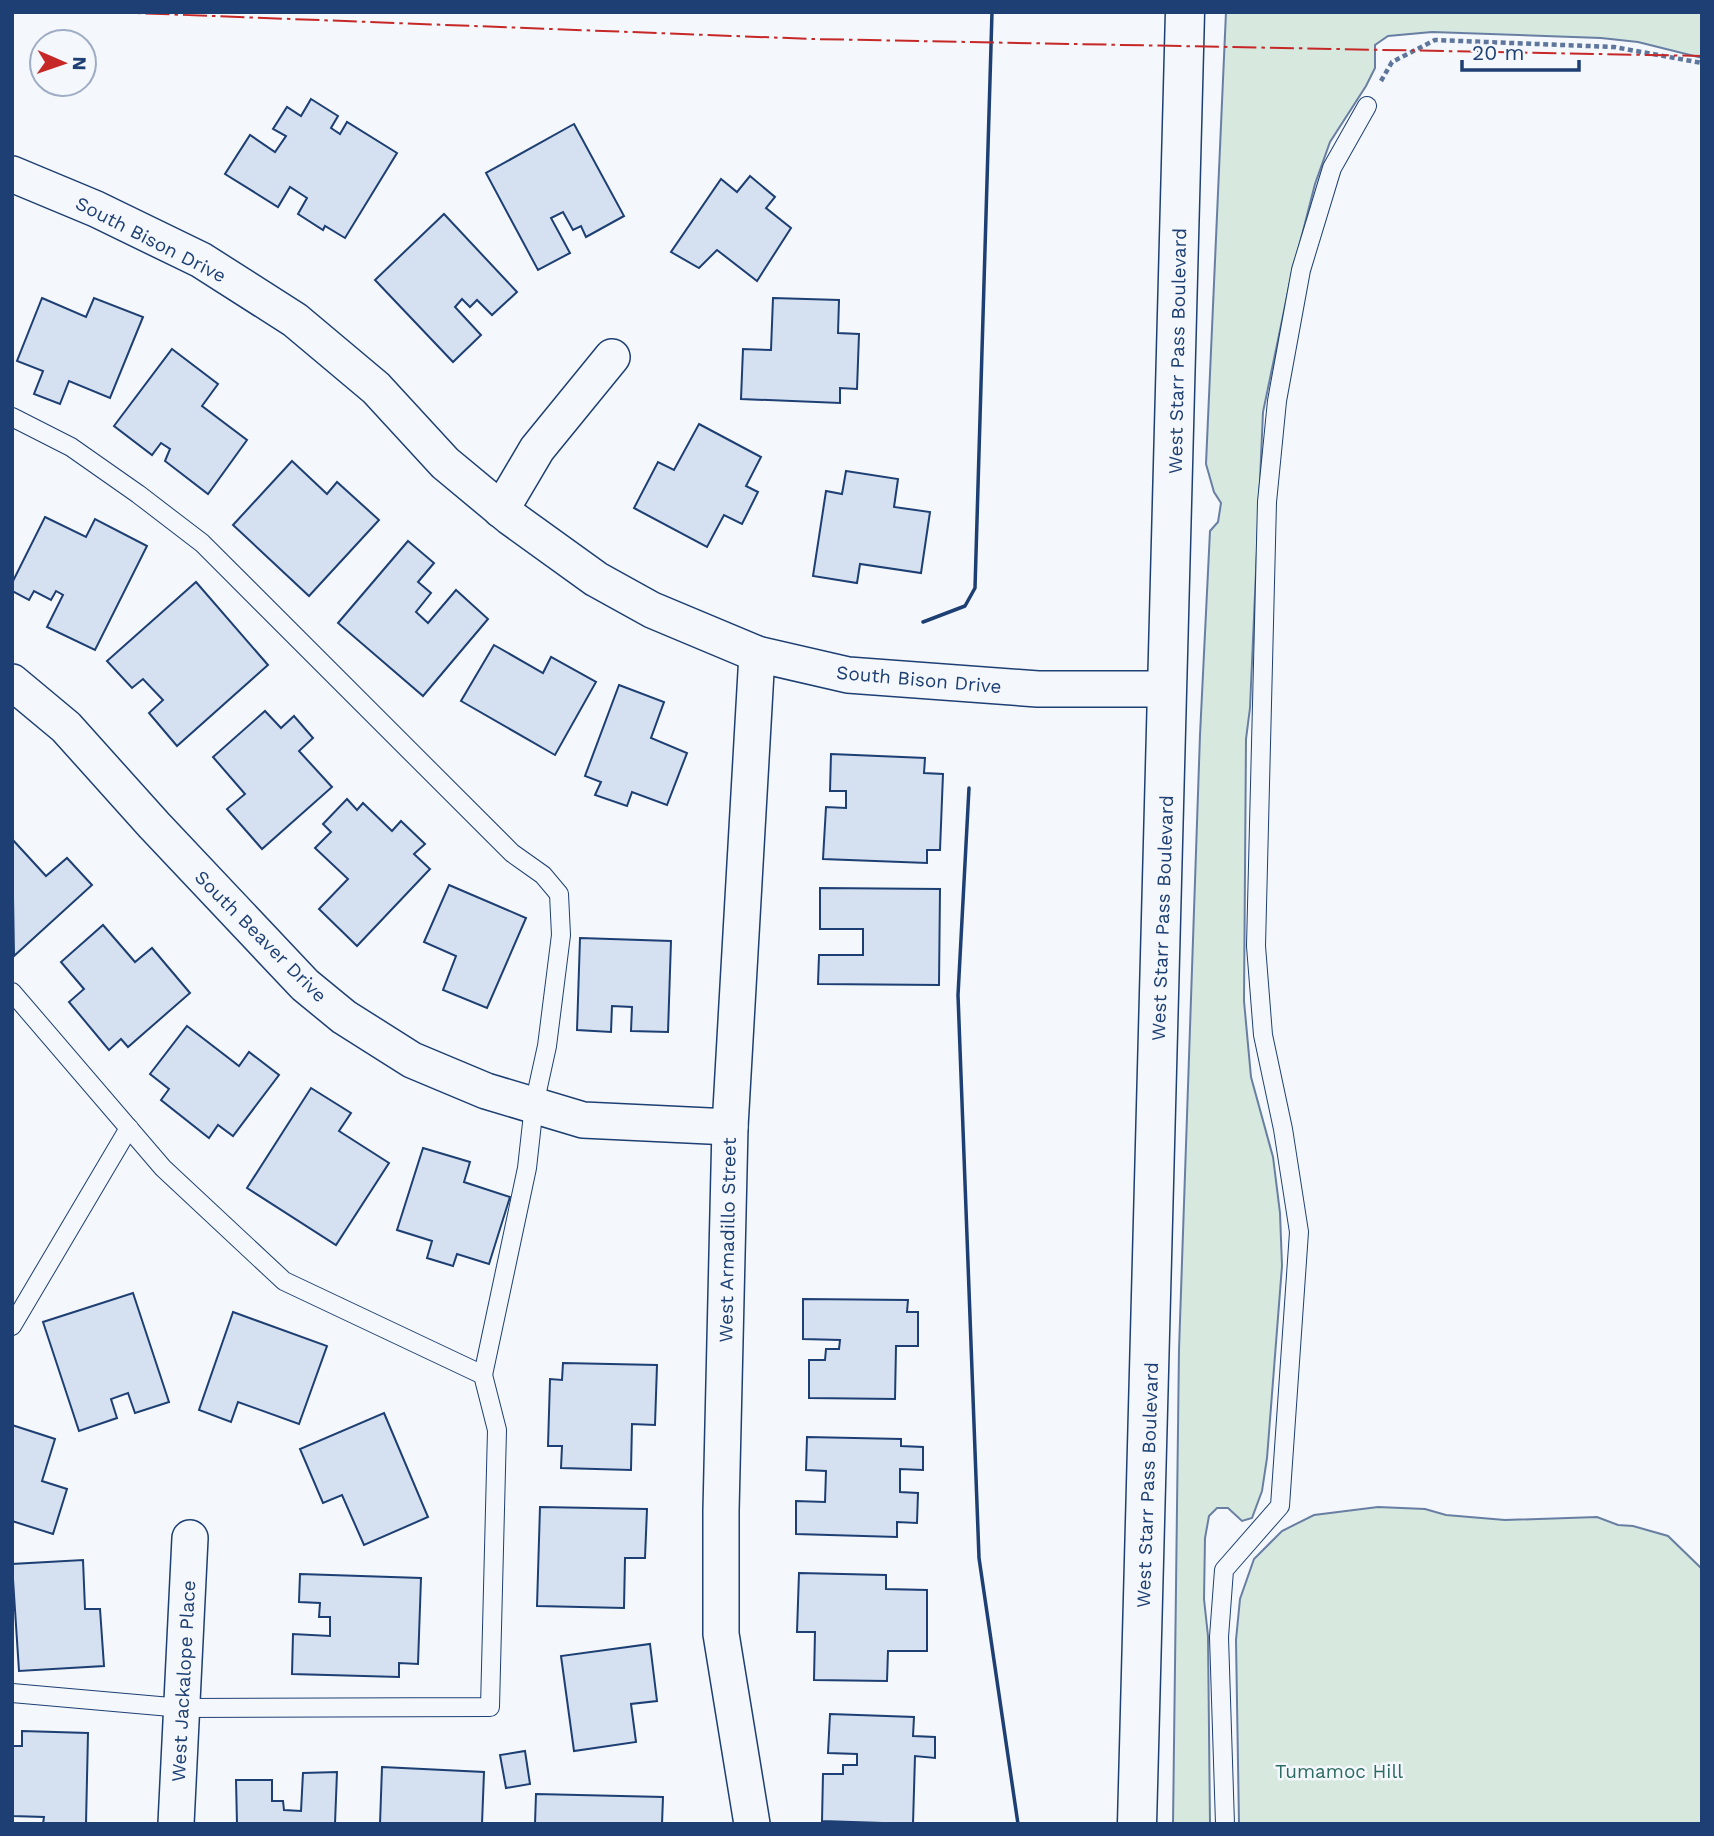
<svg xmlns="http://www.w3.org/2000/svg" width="1714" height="1836" font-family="'Work Sans',sans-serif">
  <rect width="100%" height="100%" fill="#f4f7fb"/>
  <g fill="#d7e8df" stroke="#687fa3" stroke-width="2">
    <path d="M 1226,12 L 1702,12 L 1702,58 L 1638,42 L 1601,38 L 1432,32 L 1388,36 L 1375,45 L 1375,68 L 1366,86 L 1330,142 L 1315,184 L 1290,282 L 1263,412 L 1250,708 L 1246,739 L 1244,1001 L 1251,1077 L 1273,1157 L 1280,1213 L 1282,1266 L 1267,1458 L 1262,1491 L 1252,1518 L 1242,1521 L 1228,1508 L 1217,1508 L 1209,1516 L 1205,1538 L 1204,1599 L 1208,1636 L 1210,1824 L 1173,1824 L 1179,1350 L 1200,735 L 1210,531 L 1218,522 L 1221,503 L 1214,492 L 1206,464 Z"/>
    <path d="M 1378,1507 L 1425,1509 L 1446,1515 L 1505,1520 L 1597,1517 L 1618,1525 L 1633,1526 L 1668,1536 L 1702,1569 L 1702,1824 L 1239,1824 L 1236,1640 L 1240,1599 L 1254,1559 L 1282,1531 L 1314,1515 Z"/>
  </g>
  <g fill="#d5e0f0" stroke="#1d3f73" stroke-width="2">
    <path d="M 311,99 L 338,116 L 331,128 L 340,134 L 347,122 L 397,153 L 345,238 L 325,226 L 323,230 L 298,214 L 307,198 L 290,187 L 278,207 L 225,174 L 250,135 L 275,152 L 286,136 L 273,129 L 287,107 L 301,116 Z"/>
    <path d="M 574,124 L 624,216 L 586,237 L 581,226 L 573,230 L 563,212 L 551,218 L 570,253 L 538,270 L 486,173 Z"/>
    <path d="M 750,176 L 775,197 L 766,208 L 791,228 L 757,281 L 717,250 L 699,268 L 671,252 L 721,179 L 737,192 Z"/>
    <path d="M 444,214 L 517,292 L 492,315 L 477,300 L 470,307 L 462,299 L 455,307 L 481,335 L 453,362 L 375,280 Z"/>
    <path d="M 42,298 L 86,317 L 94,298 L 143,317 L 110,398 L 69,381 L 60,404 L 34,394 L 43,371 L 17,361 Z"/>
    <path d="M 773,298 L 839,300 L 838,333 L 859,334 L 857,389 L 840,388 L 840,403 L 741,399 L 743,349 L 771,350 Z"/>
    <path d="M 172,349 L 218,384 L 202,406 L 247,440 L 208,494 L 165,461 L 170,449 L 161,443 L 152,455 L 114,426 Z"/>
    <path d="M 699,424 L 761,457 L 746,486 L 758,492 L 742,524 L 724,515 L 707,547 L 634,508 L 658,462 L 674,470 Z"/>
    <path d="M 292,461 L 327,494 L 337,482 L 379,520 L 309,596 L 233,525 Z"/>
    <path d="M 846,471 L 898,479 L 894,507 L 930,512 L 921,573 L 860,564 L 857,583 L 813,576 L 826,491 L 842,494 Z"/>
    <path d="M 45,517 L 86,537 L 95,519 L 147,546 L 95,650 L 47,627 L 63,595 L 56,591 L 51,600 L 34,591 L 29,600 L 12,591 L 12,583 Z"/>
    <path d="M 408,541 L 434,563 L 418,582 L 431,593 L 416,612 L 428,623 L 456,590 L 488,619 L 423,696 L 338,623 Z"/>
    <path d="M 196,582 L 268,665 L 177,746 L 149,713 L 163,700 L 143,679 L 132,688 L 107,661 Z"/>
    <path d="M 494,645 L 543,673 L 551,657 L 596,682 L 555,755 L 461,701 Z"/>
    <path d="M 619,685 L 664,702 L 651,738 L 687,753 L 667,805 L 632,792 L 627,806 L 595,795 L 601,782 L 585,776 Z"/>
    <path d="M 265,711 L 281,728 L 294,716 L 313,738 L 299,751 L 332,787 L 262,849 L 227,809 L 245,794 L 213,757 Z"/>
    <path d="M 831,754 L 925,758 L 924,773 L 943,774 L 940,850 L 927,850 L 927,863 L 823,859 L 826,807 L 846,808 L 846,791 L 830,791 Z"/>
    <path d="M 347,799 L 357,810 L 363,803 L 392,831 L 401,821 L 425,844 L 414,854 L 430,869 L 357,946 L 319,909 L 348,879 L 315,848 L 331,832 L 323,824 Z"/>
    <path d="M 12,839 L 46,876 L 67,858 L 92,885 L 14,956 Z"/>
    <path d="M 449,885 L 526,918 L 487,1008 L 443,990 L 456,956 L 424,942 Z"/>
    <path d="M 820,888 L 940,889 L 939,985 L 818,984 L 819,955 L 863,955 L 863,929 L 820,929 Z"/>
    <path d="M 103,925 L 135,962 L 152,948 L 190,993 L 128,1047 L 121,1039 L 109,1050 L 69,1002 L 84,989 L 61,962 Z"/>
    <path d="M 580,938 L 671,941 L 668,1032 L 631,1031 L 632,1007 L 612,1006 L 611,1032 L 577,1030 Z"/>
    <path d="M 187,1026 L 239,1066 L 249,1052 L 279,1075 L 233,1136 L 218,1125 L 209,1138 L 161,1100 L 169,1089 L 150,1074 Z"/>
    <path d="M 311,1088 L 351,1113 L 339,1131 L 389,1163 L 336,1245 L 247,1188 Z"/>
    <path d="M 423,1148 L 470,1162 L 464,1182 L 510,1197 L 489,1264 L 457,1254 L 453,1266 L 427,1258 L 432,1241 L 397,1230 Z"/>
    <path d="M 133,1293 L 169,1402 L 135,1413 L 128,1393 L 111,1399 L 117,1418 L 79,1431 L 43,1322 Z"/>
    <path d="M 803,1299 L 908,1300 L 907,1312 L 918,1312 L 918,1346 L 896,1346 L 895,1399 L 809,1398 L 809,1360 L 825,1360 L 826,1349 L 839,1349 L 840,1340 L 803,1339 Z"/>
    <path d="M 233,1312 L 327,1346 L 299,1424 L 238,1402 L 231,1422 L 199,1410 Z"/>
    <path d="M 563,1363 L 657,1365 L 655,1425 L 632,1424 L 631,1470 L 561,1468 L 562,1446 L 548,1446 L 550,1379 L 562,1380 Z"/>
    <path d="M 384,1413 L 428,1517 L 364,1545 L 342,1495 L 323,1503 L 300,1449 Z"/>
    <path d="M 12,1425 L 55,1439 L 42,1481 L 67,1489 L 53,1534 L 12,1521 Z"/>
    <path d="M 807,1437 L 901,1439 L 901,1446 L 923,1447 L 923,1470 L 900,1469 L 900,1492 L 918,1493 L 917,1523 L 897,1522 L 897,1537 L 796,1534 L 796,1501 L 825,1502 L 826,1471 L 806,1470 Z"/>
    <path d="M 540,1507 L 647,1509 L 645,1558 L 625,1558 L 624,1608 L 537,1606 Z"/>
    <path d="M 83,1560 L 85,1609 L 100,1609 L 104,1666 L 19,1671 L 12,1564 Z"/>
    <path d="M 799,1573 L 886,1575 L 886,1589 L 927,1590 L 927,1651 L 888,1651 L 887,1681 L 814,1680 L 815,1632 L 797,1632 Z"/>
    <path d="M 300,1574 L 421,1578 L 418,1664 L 399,1663 L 399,1677 L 292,1674 L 293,1634 L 330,1636 L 330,1617 L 319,1617 L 320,1603 L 299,1602 Z"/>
    <path d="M 650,1644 L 657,1701 L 631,1704 L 636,1742 L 574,1751 L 561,1656 Z"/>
    <path d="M 830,1714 L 914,1717 L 913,1736 L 935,1737 L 935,1758 L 915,1756 L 913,1824 L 822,1821 L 823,1774 L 843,1774 L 843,1765 L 857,1765 L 857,1754 L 828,1753 Z"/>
    <path d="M 22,1731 L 88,1733 L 86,1824 L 43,1824 L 44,1817 L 12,1816 L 12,1746 L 22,1746 Z"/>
    <path d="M 525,1751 L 530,1784 L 506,1788 L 500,1755 Z"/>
    <path d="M 382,1767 L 484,1772 L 482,1824 L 380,1824 Z"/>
    <path d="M 337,1772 L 335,1824 L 237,1824 L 236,1780 L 272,1780 L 272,1801 L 283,1801 L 284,1810 L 301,1811 L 303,1773 Z"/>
    <path d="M 536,1794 L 663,1797 L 662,1824 L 535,1824 Z"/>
  </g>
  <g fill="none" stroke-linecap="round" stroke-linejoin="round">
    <defs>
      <g id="service">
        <path d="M 12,417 L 71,447 L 138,494 L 202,543 L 512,853 L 543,875 L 559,894 L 561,935 L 547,1046 L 534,1105 L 527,1168 L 483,1375"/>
        <path d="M 12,992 L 163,1168 L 284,1281 L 483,1375 L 497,1430 L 490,1707 L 182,1708 L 12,1693"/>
        <path d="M 12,1326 L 129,1128"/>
        <path d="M 1225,1824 L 1219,1637 L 1224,1570 L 1280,1506 L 1299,1232 L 1283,1129 L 1263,1035 L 1256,946 L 1267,502 L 1277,401 L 1301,270 L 1332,168 L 1367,106"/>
      </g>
      <g id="minor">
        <path d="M 12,174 L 96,209 L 201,260 L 295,320 L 376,388 L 445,463 L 510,517 L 596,579 L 652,610 L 757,654 L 848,675 L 1038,689 L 1168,689"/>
        <path d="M 501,510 L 537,449 L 612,357"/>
        <path d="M 12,682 L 66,727 L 154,825 L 305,985 L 344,1017 L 412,1060 L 486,1091 L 583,1120 L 730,1127"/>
        <path d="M 176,1824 L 190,1538"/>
        <path d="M 752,1824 L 721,1634 L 721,1511 L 730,1127 L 757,654"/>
      </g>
      <path id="secondary" d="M 1137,1824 L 1185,12"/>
    </defs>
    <use href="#service" stroke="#1d3f73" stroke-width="20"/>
    <use href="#minor" stroke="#1d3f73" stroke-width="38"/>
    <use href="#secondary" stroke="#1d3f73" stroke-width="41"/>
    <path stroke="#5e769c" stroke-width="4.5" stroke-dasharray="5 3.5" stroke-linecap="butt" d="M 1381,81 L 1392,62 L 1435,40 L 1614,47 L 1702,63"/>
    <use href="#service" stroke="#f4f7fb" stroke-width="18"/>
    <use href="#minor" stroke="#f4f7fb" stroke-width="35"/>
    <use href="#secondary" stroke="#f4f7fb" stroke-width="38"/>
    <g stroke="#1d3f73" stroke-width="3.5">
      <path d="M 923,622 L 965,606 L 975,588 L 992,12"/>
      <path d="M 969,788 L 958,995 L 979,1558 L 1018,1824"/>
    </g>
    <path stroke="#c62828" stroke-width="2" stroke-dasharray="24 5 3.5 5" stroke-linecap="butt" d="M 108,12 L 812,39 L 1702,56"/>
  </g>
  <g text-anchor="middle" stroke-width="5" stroke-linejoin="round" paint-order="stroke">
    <g font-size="19" fill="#1d3f73" stroke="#f4f7fb">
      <text transform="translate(151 239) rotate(27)" y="7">South Bison Drive</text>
      <text transform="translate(1177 351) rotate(-89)" y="7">West Starr Pass Boulevard</text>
      <text transform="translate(919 679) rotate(5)" y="7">South Bison Drive</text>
      <text transform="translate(1162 918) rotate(-88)" y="7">West Starr Pass Boulevard</text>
      <text transform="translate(261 936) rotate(45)" y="7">South Beaver Drive</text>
      <text transform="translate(727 1240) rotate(-89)" y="7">West Armadillo Street</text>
      <text transform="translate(1147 1485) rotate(-88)" y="7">West Starr Pass Boulevard</text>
      <text transform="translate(183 1681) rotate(-87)" y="7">West Jackalope Place</text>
    </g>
    <g font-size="19" fill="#2c6c60" stroke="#f4f7fb">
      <text x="1339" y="1778">Tumamoc Hill</text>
    </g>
  </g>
  <rect width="1714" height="1836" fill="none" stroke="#1d3f73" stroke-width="28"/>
  <g transform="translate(63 63) rotate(92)"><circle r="33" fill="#f4f7fb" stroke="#9eadc5" stroke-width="2"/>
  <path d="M0-5L12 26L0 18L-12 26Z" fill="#c62828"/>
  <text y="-10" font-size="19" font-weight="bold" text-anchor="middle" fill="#1d3f73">N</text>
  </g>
  <path d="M1462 60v10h117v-10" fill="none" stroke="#1d3f73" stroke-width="3.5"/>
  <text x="1472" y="60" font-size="21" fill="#1d3f73" stroke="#f4f7fb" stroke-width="5" paint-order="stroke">20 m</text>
</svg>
